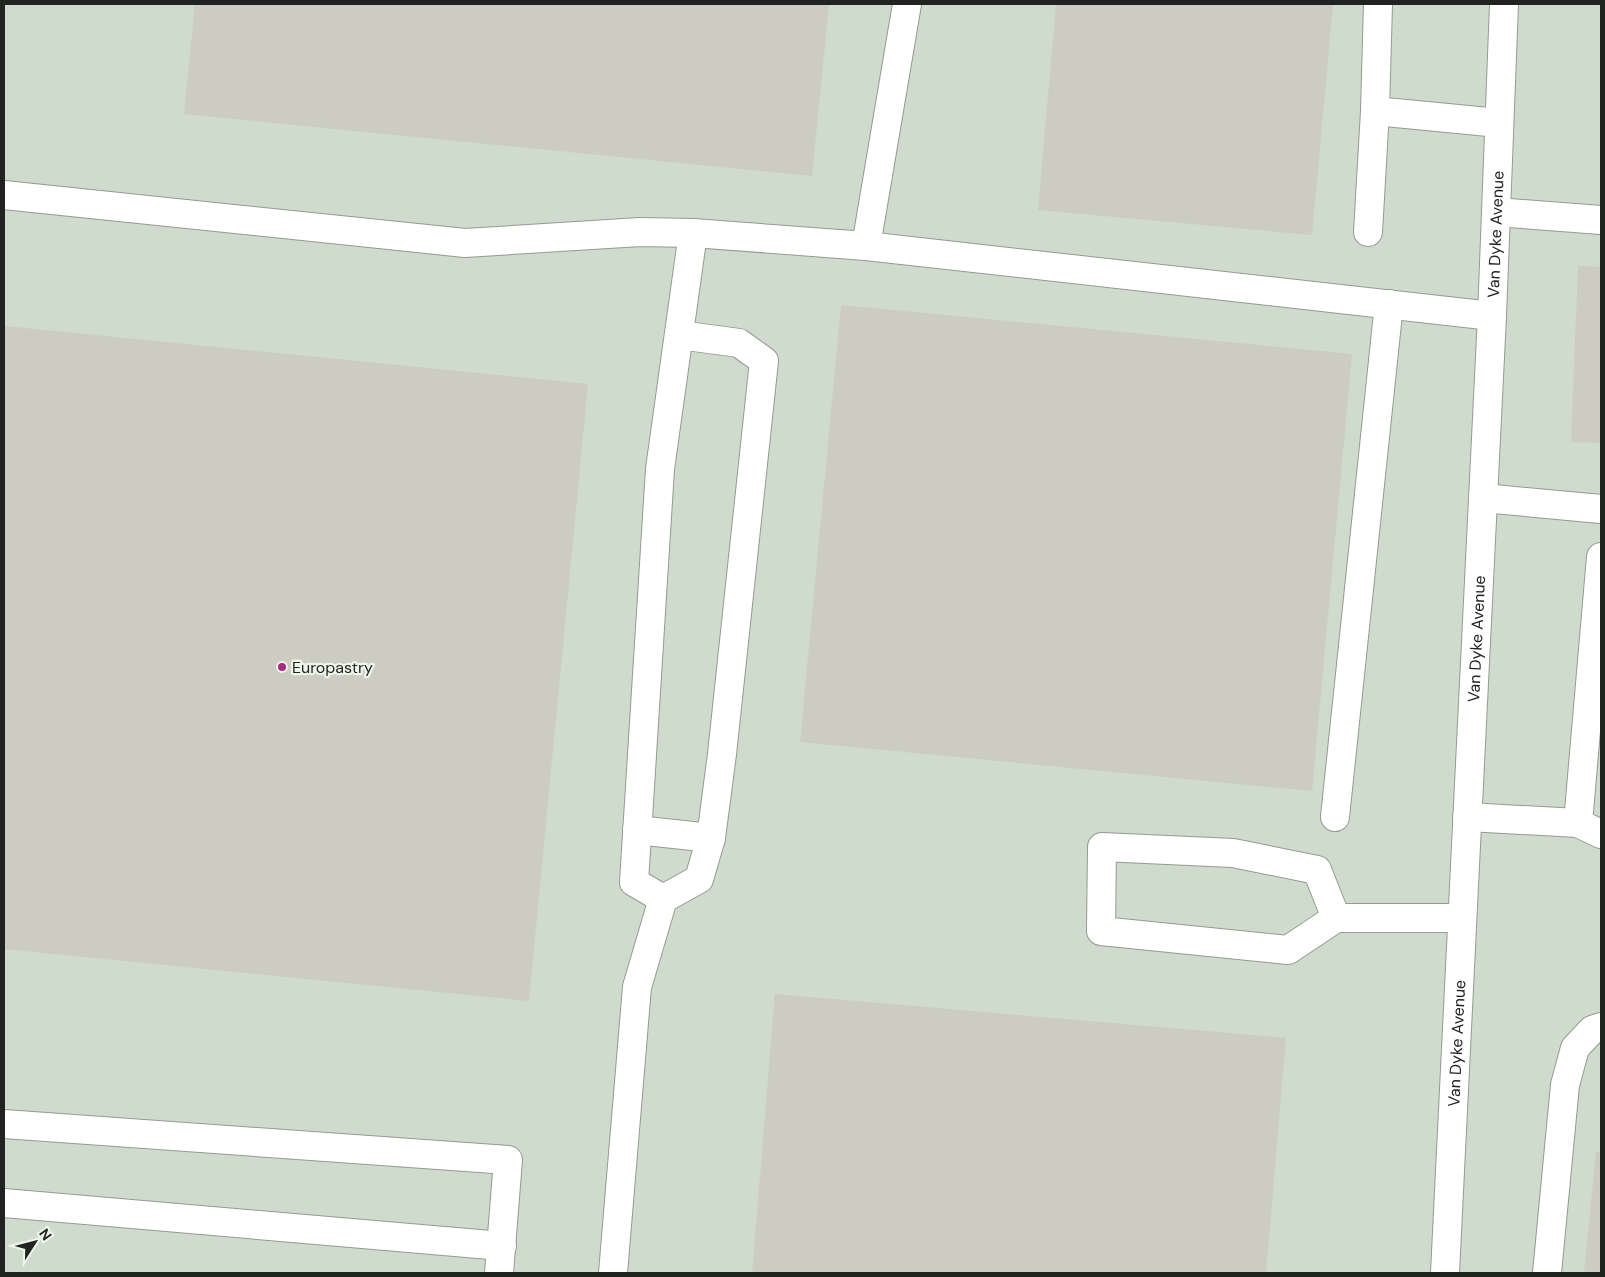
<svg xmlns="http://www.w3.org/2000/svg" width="1605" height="1277" font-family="'DM Sans',sans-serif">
  <rect width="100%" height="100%" fill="#e1e9df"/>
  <rect fill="#cfdbcc" x="4" y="4" width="1597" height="1269"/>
  <g fill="#ccccc2">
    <path d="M 195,4 L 829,4 L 812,176 L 184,114 Z"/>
    <path d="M 1056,4 L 1333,4 L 1312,235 L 1038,210 Z"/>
    <path d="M 1578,266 L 1601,267 L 1601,443 L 1571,442 Z"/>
    <path d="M 841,305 L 1352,354 L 1312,791 L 800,742 Z"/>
    <path d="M 4,326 L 588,384 L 529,1001 L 4,949 Z"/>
    <path d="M 775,994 L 1286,1038 L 1266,1273 L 752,1273 Z"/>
    <path d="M 1596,1152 L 1601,1152 L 1601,1273 L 1584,1273 Z"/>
  </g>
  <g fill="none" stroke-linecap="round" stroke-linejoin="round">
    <defs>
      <g id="minor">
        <path d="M 1378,4 L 1375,111 L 1499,123"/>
        <path d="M 4,195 L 465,243 L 640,232 L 693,233 L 866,246 L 1492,316"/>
        <path d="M 1496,212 L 1601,220"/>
        <path d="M 1368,232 L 1375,111"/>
        <path d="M 866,246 L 907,4"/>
        <path d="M 1483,498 L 1601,509"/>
        <path d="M 1335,817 L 1389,304"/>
        <path d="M 1467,817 L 1578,823 L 1601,557"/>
        <path d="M 1578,823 L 1601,834"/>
        <path d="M 637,830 L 711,838 L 722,754 L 764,361 L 739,343 L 679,335"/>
        <path d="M 663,899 L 634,882 L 660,469 L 693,233"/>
        <path d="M 1336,918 L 1288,950 L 1101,931 L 1102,847 L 1233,853 L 1317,870 L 1336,918 L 1462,918"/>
        <path d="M 4,1124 L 508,1160 L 499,1273"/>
        <path d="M 4,1203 L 502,1246"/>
        <path d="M 613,1273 L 637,987 L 663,899 L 699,879 L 711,838"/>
        <path id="s1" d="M 1445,1273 L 1492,316 L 1504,4"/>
        <path d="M 1547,1273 L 1565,1085 L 1575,1048 L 1592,1030 L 1601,1027"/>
      </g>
    </defs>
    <use href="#minor" stroke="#949b92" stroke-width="30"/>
    <use href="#minor" stroke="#fff" stroke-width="28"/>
  </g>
  <circle fill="#a72b7e" stroke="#eef6ec" stroke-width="2" cx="282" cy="667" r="5"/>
  <g text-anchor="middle" stroke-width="4.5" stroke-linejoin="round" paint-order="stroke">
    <g font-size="16" fill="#212320" stroke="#eef6ec">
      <text dy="6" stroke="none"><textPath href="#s1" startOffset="1040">Van Dyke Avenue</textPath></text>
      <text dy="6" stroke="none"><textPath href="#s1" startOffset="635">Van Dyke Avenue</textPath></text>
      <text dy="6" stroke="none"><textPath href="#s1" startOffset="230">Van Dyke Avenue</textPath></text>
    </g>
    <g font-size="16" fill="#212320" stroke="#eef6ec" text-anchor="start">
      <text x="292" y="673">Europastry</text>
    </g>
  </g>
  <rect width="1605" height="1277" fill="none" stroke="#212320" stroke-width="10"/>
  <g transform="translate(35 1242) rotate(54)" stroke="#eef6ec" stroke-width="4" paint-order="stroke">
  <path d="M0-4L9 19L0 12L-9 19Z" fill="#212320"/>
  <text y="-8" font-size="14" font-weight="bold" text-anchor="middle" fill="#212320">N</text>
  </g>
</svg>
